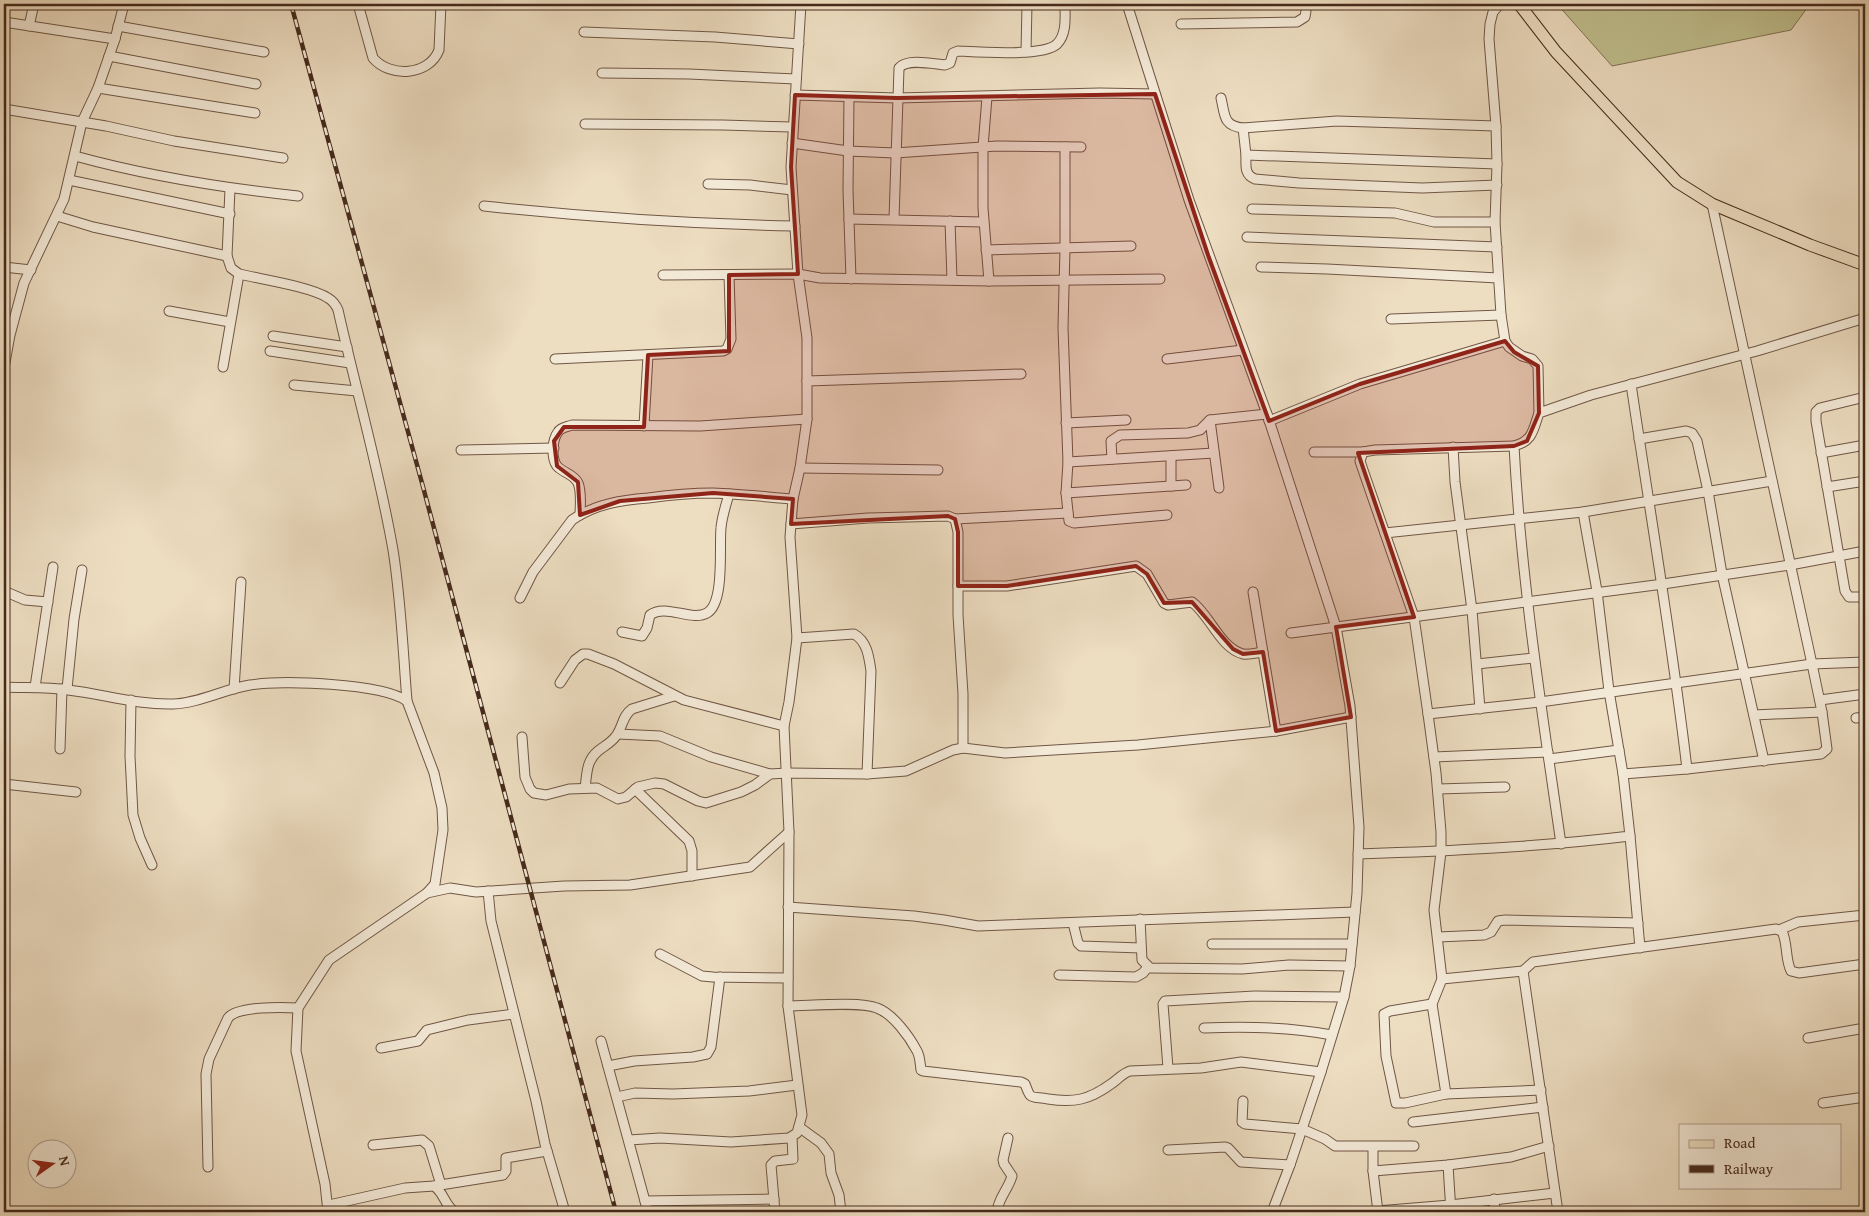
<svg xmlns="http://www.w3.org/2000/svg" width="1869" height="1216" font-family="'Gentium Book Plus',serif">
  <rect width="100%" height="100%" fill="#edddc1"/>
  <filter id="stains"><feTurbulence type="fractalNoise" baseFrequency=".004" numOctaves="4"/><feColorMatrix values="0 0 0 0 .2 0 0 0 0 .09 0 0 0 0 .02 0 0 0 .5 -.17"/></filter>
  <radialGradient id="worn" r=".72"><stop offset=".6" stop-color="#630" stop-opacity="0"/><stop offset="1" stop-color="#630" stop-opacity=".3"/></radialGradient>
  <path fill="#c0bf8e" stroke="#837455" d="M 1557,4 L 1810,4 L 1791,30 L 1612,66 Z"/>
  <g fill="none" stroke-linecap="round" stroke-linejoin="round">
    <defs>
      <g id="minor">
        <path d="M 358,4 L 373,58 C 390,78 429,76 439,50 L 441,4"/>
        <path d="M 1127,4 L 1189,200 L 1267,414 L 1336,627 L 1350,706 L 1359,827 L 1357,893 L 1350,966 L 1344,997 L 1321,1072 L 1290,1165 L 1272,1212"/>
        <path d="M 1500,4 L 1493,12 L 1490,24 L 1489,39 L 1496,126 L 1497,164 L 1495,222 L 1501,315 L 1505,341 L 1509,347 L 1522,356 L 1532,359 L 1538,366 L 1539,413"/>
        <path d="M 4,22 L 115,39"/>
        <path d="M 1181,24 L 1297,22 L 1305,17 L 1307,4"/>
        <path d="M 29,26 L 34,4"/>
        <path d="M 118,26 L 264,52"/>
        <path d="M 584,32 L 715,37 L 799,44"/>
        <path d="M 1026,52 L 1027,4"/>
        <path d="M 109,56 L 256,84"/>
        <path d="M 602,73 L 689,74 L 796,79"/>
        <path d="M 98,88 L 255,113"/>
        <path d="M 795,95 L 897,98 L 1100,93 L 1155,94"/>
        <path d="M 849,97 L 848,190 L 851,279"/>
        <path d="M 987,97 L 983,147 L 983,208 L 989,281"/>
        <path d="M 1221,98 C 1225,115 1223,126 1243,128 L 1246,155 L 1497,164"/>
        <path d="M 4,109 L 106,126 L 174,141 L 283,158"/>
        <path d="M 585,124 L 723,125 L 792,127"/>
        <path d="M 1243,128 L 1337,121 L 1496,126"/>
        <path d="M 792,143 L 848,151 L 895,153 L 997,146 L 1081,147"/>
        <path d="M 1065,147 L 1065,248 L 1063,328 L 1068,462 L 1066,493 L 1069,521 L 1074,523 L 1167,515"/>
        <path d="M 1246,155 C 1246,165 1244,175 1255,179 L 1299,183 L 1422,188 L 1497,185"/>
        <path d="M 75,156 C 148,176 223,188 298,196"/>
        <path d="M 69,180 L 230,214"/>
        <path d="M 708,184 L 750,185 L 792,190"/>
        <path d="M 230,189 L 227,256 L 231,268 L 239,274 C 260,279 312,287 328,298 C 333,301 336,305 338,310 C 356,390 379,469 393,550 C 401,600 403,651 407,701"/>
        <path d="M 484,206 C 587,217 691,224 795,226"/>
        <path d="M 1252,209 L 1395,213 L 1434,222 L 1495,222"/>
        <path d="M 57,216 L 93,227 L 227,256"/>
        <path d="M 849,219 L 983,222"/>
        <path d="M 894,219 L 899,68 C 907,58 933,64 945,65 L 950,63 L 953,53 L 958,51 C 978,52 1044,57 1057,44 C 1067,34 1065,17 1065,4"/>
        <path d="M 950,221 L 952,280"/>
        <path d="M 1247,237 L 1497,247"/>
        <path d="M 986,250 L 1131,246"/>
        <path d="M 4,267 L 31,270"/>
        <path d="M 1261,267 L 1327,269 L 1498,278"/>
        <path d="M 663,275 L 798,274 L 820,278 L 989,281 L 1160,279"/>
        <path d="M 169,311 L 230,322"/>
        <path d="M 1391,319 L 1501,315"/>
        <path d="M 273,336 L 347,347"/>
        <path d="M 270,351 L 350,363"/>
        <path d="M 555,359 L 723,351 L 727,349 L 731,339 L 729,275"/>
        <path d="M 1167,359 L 1243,350"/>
        <path d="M 223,367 L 239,274"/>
        <path d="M 4,368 L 10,335 L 24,283 L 64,199 L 82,122 L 98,88 L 115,39 L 124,4"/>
        <path d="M 807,381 L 1021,374"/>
        <path d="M 1631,384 C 1650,513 1672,640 1687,769"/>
        <path d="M 294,385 L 357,391"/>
        <path d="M 1865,397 L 1820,408 L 1816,412 L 1816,421 L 1845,591 L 1849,597 L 1865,597"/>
        <path d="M 1210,420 L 1219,488"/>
        <path d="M 1269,421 L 1360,384 L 1505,341"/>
        <path d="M 1066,423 L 1126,420"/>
        <path d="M 644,426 L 648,355"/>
        <path d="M 1639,439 L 1686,431 L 1692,433 L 1697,441 L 1708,491 L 1722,574 L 1764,761"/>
        <path d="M 1514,446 L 1375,450 L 1363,452 L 1360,461 L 1363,470 L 1414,617 L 1428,714 L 1540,702 L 1812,664 L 1865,662"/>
        <path d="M 1453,447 L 1455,482 L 1472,610 L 1480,709"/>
        <path d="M 461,450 L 554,448"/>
        <path d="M 1314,452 L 1363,452"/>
        <path d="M 1821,453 L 1865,445"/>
        <path d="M 1112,459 L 1111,441 L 1120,435 L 1188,433 L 1200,430 L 1210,420 L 1267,414"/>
        <path d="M 1068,462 L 1214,453"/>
        <path d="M 800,468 L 938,470"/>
        <path d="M 1171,486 L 1171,456"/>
        <path d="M 1827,487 L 1865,481"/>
        <path d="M 1066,493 L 1186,485"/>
        <path d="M 580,515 C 580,506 582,492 578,483 C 574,474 563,473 557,466 C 551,458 552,440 558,432 C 561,427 567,427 572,425 L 700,426 L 807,419"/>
        <path d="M 955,519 L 1068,513"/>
        <path d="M 791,524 L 868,518 L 948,516 L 955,519 L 958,532 L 958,615 L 963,694 L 963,748"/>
        <path d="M 1385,533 L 1583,512 L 1772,481"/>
        <path d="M 958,586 L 1007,586 L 1136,566 L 1147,574 L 1164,603 L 1168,605 L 1192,602 C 1210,615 1220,648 1243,654 C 1249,655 1256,653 1263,652"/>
        <path d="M 4,591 L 25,600 L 48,602"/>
        <path d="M 1253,592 L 1276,731"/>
        <path d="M 520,598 L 533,572 L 572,520 C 595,504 622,500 648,498 C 670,495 692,493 713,493 C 740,494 767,497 793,499"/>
        <path d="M 622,632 L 642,636 L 647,628 L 650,615 C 666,603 691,622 707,613 C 725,603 719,546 721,528 C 722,516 726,505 729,494"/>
        <path d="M 1291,633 L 1663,584 L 1790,565 L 1865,551"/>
        <path d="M 797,638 L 854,634 C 867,641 869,657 871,671 L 867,774"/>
        <path d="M 1477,664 L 1534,658"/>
        <path d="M 560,683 L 575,660 L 583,654 L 588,654 L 614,664 L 684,700 L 784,726"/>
        <path d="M 4,687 C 25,688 47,687 68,690 C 103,694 138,705 173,704 C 200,703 224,689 250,685 C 283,680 381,683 407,701 L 434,773 L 442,808 L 443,830 L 435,884 L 427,893 L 329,960 L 298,1008 L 296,1051 L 325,1184 L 328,1212"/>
        <path d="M 35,687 L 53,567"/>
        <path d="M 67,689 L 74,619 L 82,570"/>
        <path d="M 234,689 L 241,582"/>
        <path d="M 131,700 L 130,756 L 133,815 L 140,838 L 152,865"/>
        <path d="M 1820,700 L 1865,694"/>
        <path d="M 1428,714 L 1436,773 L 1441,832 L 1441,852 L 1434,910 L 1442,979"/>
        <path d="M 1754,715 L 1822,712"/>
        <path d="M 1856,718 L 1865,717"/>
        <path d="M 618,734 L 660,736 L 711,757 L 770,774"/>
        <path d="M 522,737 L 525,777 L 530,789 L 534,793 L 546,795 L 569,789 L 597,788 L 618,799 L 626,797 L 638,787 L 655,783 L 664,784 L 698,801 L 706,803 L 741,792 L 755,785 L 770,774 L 787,773 L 867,774 L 906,771 L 953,750 L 963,748 L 1005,753 L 1138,745 L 1276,731 L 1351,717"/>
        <path d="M 60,749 L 62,689"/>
        <path d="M 1434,757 L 1548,752"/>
        <path d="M 1549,759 L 1619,750"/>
        <path d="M 1623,774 L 1687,769 L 1821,754 L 1827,749 L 1822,712 L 1812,664 L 1712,204"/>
        <path d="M 4,784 L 76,792"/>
        <path d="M 585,788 C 587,774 586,761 598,751 C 604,746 611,743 616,736 C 623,727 622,716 632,709 L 674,696"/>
        <path d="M 635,789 L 689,841 L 692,851 L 692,876"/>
        <path d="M 1438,789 L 1505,787"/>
        <path d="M 1630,836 L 1640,948"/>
        <path d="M 1561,844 C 1542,712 1521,579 1514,446 C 1533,441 1533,430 1539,413 L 1591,395 L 1757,351 L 1865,318"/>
        <path d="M 1358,854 C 1449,851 1540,847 1630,836 L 1623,774 L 1609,691 L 1597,591 L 1583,512"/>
        <path d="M 488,891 L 491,921 L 536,1101 L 545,1144 L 565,1212"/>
        <path d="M 427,893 L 450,888 L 476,892 L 564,886 L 630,885 L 750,867 L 789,832"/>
        <path d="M 788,907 L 914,916 L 944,920 L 978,926 L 1355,912"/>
        <path d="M 1140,919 L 1142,960 L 1150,968 L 1242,969 L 1289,965 L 1350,966"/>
        <path d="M 1073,923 L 1078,943 L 1081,946 L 1141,948"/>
        <path d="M 1779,930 L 1798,922 L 1865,915"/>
        <path d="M 1438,937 L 1484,935 L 1491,932 L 1498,921 L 1505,920 L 1638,923"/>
        <path d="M 1212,944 L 1352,944"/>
        <path d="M 660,954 L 702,976 L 713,977 L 788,978"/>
        <path d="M 1059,975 L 1136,977 L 1143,973 L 1148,967"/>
        <path d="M 1432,1004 L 1390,1011 L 1384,1014 L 1386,1056 L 1396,1103 L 1405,1103 L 1446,1094 L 1541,1090"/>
        <path d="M 788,1006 C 808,1006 860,1001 877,1008 C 893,1014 909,1036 917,1051 C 920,1056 920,1063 921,1070 L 923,1071 L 1021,1082 L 1025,1084 C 1031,1100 1029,1096 1048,1099 C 1074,1103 1089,1100 1111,1084 C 1117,1080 1123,1073 1130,1071 L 1201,1068 L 1241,1062 L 1321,1072"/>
        <path d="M 1204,1028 C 1248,1026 1290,1027 1332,1035"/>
        <path d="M 1808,1038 L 1865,1028"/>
        <path d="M 601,1041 L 648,1212"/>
        <path d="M 381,1048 L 418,1041 L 427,1030 L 468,1020 L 514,1014"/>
        <path d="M 608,1066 L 634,1061 L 693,1057 L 707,1054 L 711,1047 L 720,977"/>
        <path d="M 1168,1068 L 1163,1004 L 1165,1001 L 1255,996 L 1344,997"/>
        <path d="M 1446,1094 L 1432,1004 L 1442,979 L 1523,971"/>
        <path d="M 617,1097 L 635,1093 L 673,1094 L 749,1091 L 797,1085"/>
        <path d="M 1243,1101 L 1242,1122 L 1245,1124 L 1302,1129 L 1325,1139 L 1335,1146 L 1414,1146"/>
        <path d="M 1823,1103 L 1865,1097"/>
        <path d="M 1413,1122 L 1543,1107"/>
        <path d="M 799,1127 L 821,1143 L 829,1154 L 831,1173 L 839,1195 L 841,1212"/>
        <path d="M 629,1140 L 660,1138 L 731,1142 L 789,1138 L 797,1133 L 802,1115 L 788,1006 L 789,832 L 784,726 L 789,702 L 797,638 L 790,537 L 793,499 L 800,468 L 807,419 L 807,338 L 798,274 L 791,167 L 801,4"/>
        <path d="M 373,1145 L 422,1140 L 429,1146 L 441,1185"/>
        <path d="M 1373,1147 L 1373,1171 L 1378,1212"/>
        <path d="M 1168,1150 L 1225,1147 L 1228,1148 L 1241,1162 L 1290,1165"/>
        <path d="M 1448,1165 L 1451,1212"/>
        <path d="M 208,1167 L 206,1074 L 209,1059 L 228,1018 C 237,1006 283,1007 298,1008"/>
        <path d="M 1373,1171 L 1448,1165 L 1511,1157 L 1549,1146"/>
        <path d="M 434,1186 C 445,1193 445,1208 456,1212"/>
        <path d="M 1494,1199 L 1495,1212"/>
        <path d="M 645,1201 L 774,1199"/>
        <path d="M 329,1205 L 405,1188 L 434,1186 L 503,1175 L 506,1171 L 506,1158 L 547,1151"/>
        <path d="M 1377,1211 L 1450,1205 L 1555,1193"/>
        <path d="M 775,1212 L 771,1165 L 775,1161 L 793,1159 L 792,1137"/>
        <path d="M 997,1212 C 998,1198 1008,1190 1012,1176 L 1004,1164 L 1003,1160 L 1008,1138"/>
        <path d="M 1558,1212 L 1523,971 L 1533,962 L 1776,929 L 1782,931 C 1788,944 1785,959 1791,971 L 1799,973 L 1865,964"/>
      </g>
      <path id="major" d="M 1519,4 L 1556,52 L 1677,182 L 1712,204 L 1731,212 L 1810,245 L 1865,265"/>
    </defs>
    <use href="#minor" stroke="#705745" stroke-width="11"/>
    <use href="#major" stroke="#462a1c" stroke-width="13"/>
    <use href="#minor" stroke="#f3e9d7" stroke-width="9"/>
    <use href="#major" stroke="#edddc1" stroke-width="11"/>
    <defs>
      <path id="rail" d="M 291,4 L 422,483 L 616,1212"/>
    </defs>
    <use href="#rail" stroke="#462a1c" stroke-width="4.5"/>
    <use href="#rail" stroke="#f3e9d7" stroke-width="2.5" stroke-dasharray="8" stroke-linecap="butt"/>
  </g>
  <path fill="#8f2418" fill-opacity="0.2" stroke="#8f2418" stroke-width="4" stroke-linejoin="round" d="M 1155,94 L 1208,255 L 1269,421 L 1360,384 L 1505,341 L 1514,352 L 1538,366 L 1539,413 L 1527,441 L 1514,446 L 1358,453 L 1414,617 L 1336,627 L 1351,717 L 1276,731 L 1263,652 L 1243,654 L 1233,649 L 1192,602 L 1164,603 L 1147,574 L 1136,566 L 1007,586 L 958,586 L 958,532 L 955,519 L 948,516 L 791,524 L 793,499 L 713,493 L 620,501 L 580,515 L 578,482 L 557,466 L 554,441 L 564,427 L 644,427 L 648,355 L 729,351 L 729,275 L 798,274 L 791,167 L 795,95 L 897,98 Z"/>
  <rect width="1869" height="1216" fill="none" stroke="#edddc1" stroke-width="20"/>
  <rect x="5" y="5" width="1859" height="1206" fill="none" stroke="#462a1c" stroke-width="2.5"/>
  <rect x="10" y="10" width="1849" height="1196" fill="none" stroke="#462a1c"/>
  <rect x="1679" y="1124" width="162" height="65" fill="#f3e9d7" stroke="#ae9d8c"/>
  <rect x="1689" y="1140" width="25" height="8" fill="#edddc1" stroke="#ae9d8c"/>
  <text x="1724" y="1148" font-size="15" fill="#462a1c">Road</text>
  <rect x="1689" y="1165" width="25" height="8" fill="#462a1c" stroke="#ae9d8c"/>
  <text x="1724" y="1174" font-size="15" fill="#462a1c">Railway</text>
  <g transform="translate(52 1164) rotate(76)"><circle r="24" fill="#f3e9d7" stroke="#ae9d8c"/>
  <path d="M0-4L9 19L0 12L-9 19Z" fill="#8f2418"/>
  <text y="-8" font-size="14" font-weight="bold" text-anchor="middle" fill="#462a1c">N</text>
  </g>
  <rect width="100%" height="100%" filter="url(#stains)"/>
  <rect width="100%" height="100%" fill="url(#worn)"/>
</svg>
